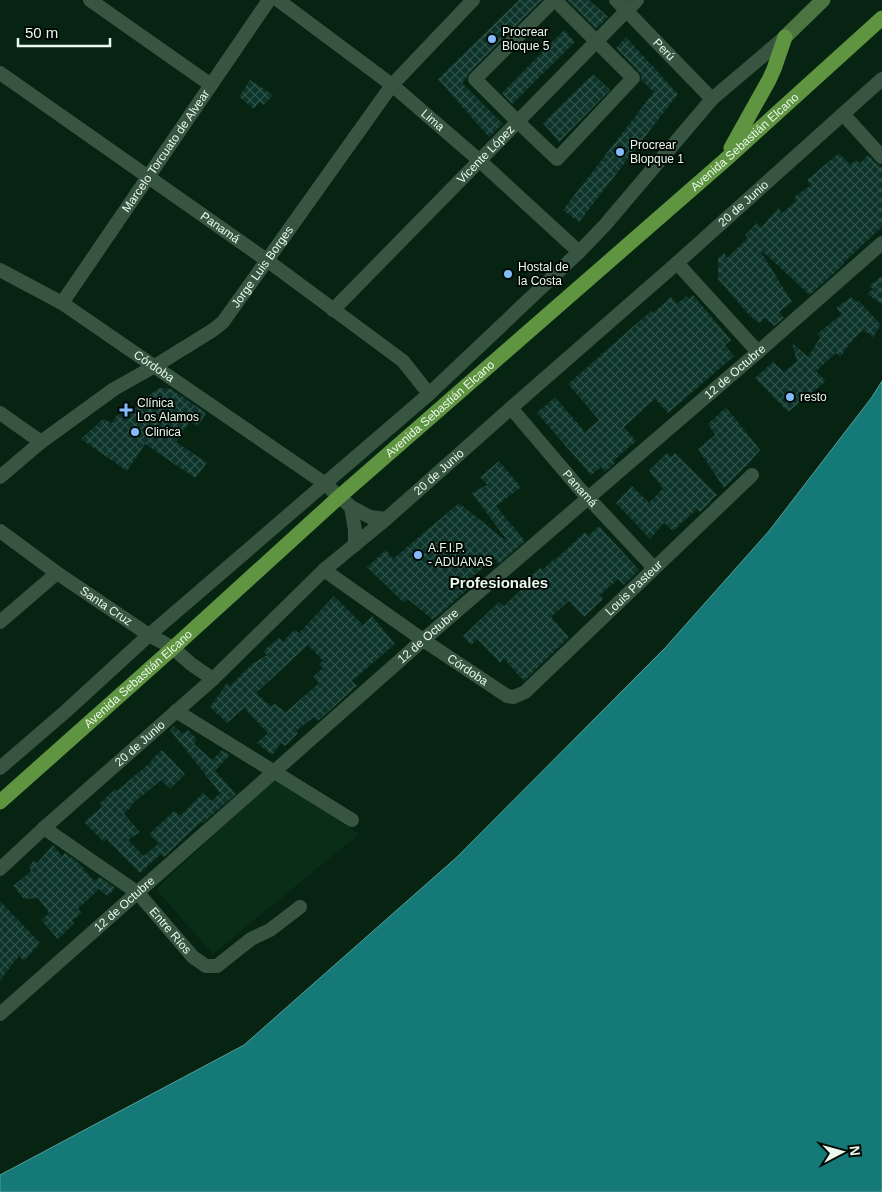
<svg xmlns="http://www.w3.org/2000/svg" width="882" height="1192" font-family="Helvetica,sans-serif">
  <defs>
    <pattern id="building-cross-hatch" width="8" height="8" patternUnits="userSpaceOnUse" patternTransform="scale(1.25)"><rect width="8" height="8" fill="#0c342a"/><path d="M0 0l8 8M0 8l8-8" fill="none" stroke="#2f5249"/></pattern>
  </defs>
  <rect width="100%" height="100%" fill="#072312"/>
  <path fill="#0a2d18" d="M 274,779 L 359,834 L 213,954 L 156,889 Z"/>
  <path fill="#157977" stroke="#559f9a" d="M 882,381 L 882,1192 L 0,1192 L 0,1175 L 244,1045 L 457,857 L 665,648 L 769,531 L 872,397 Z"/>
  <g fill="url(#building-cross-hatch)" fill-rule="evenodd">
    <path d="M 519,0 L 542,0 L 469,73 L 466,79 L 462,83 L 503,124 L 489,137 L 438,79 Z"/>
    <path d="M 567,0 L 589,0 L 608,17 L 596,29 Z"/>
    <path d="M 564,30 L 575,42 L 512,104 L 502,93 Z"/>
    <path d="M 626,37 L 678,94 L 579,222 L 563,210 L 654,92 L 641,80 L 642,76 L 639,72 L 616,48 Z"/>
    <path d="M 593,74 L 610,90 L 559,142 L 543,123 Z"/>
    <path d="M 250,80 L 273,95 L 264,105 L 259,102 L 254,109 L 239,97 Z"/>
    <path d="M 839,153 L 850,165 L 856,160 L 860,163 L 868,155 L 876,163 L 882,167 L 882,227 L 843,263 L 844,264 L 810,295 L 762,251 L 761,252 L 792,302 L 779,312 L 784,318 L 774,326 L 765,318 L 759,323 L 749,315 L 718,279 L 718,258 L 724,253 L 727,258 L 748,238 L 745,235 L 757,223 L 761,228 L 778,208 L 782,213 L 796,201 L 794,197 L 811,185 L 807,180 Z"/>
    <path d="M 882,276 L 882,304 L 867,294 L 873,289 L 869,286 Z"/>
    <path d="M 693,295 L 731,340 L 725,345 L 734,356 L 668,413 L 655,399 L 624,427 L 636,441 L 613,461 L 615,463 L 605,472 L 601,467 L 591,475 L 537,413 L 555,397 L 585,432 L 599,420 L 568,384 L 651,311 L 653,313 L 671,297 L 677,304 L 686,296 L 689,299 Z"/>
    <path d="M 851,297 L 857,302 L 859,301 L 881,325 L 873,337 L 863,330 L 850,343 L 840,357 L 836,353 L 816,371 L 826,381 L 788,412 L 755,378 L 773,362 L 784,372 L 797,361 L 792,343 L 808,357 L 820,338 L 817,334 L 842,314 L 836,308 Z"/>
    <path d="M 160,388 L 171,389 L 206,413 L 198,426 L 190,421 L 176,442 L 207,463 L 195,478 L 145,444 L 127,471 L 81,439 L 103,419 L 112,423 L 123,406 L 132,412 L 141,400 Z"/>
    <path d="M 726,407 L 760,450 L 749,463 L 724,488 L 698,449 L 715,435 L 708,424 Z"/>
    <path d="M 667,453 L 671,457 L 675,453 L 717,495 L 710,501 L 711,502 L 700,512 L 697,509 L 673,531 L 664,523 L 650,539 L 616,503 L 632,486 L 649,503 L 663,488 L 649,471 Z"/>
    <path d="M 499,461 L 521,487 L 496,506 L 525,541 L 499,564 L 494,558 L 466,582 L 469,588 L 433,620 L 409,600 L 403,602 L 367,567 L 386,550 L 393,559 L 459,503 L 505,540 L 506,539 L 472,493 L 487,485 L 480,477 Z"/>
    <path d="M 599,526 L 639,570 L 624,585 L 618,579 L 600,595 L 603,599 L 584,617 L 569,601 L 551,617 L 569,637 L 524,681 L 504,659 L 500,663 L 477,639 L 471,645 L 463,636 L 499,602 L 504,606 L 533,578 L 531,576 L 540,568 L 542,570 L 555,558 L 556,559 L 585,532 L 588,536 Z"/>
    <path d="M 334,596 L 363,625 L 372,616 L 395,644 L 352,681 L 357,686 L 318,721 L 314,717 L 296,731 L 298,733 L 285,746 L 281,743 L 272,755 L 257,743 L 268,733 L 244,708 L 227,723 L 210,707 L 227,683 L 230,686 L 252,664 L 267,655 L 263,651 L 279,638 L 283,642 L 294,630 L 299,633 ZM 308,645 L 323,661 L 319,664 L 323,668 L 313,677 L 319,683 L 286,712 L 275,704 L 270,706 L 256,693 Z"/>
    <path d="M 174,726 L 183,734 L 188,730 L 197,739 L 194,744 L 212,760 L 222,750 L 230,755 L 215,771 L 236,794 L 203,823 L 202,821 L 164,857 L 161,854 L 140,873 L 106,839 L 104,842 L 84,822 L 102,807 L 99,804 L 115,789 L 117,791 L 152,761 L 151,760 L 162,750 L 185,774 L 170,789 L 161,780 L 131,805 L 132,806 L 124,814 L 140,832 L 128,840 L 144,856 L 159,843 L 149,834 L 174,811 L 180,816 L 203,793 L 211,801 L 220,793 L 170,730 Z"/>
    <path d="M 53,845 L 62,856 L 65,853 L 77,861 L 94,881 L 100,877 L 116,888 L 107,896 L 99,889 L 78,909 L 82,913 L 72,921 L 74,924 L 58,939 L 41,920 L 49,913 L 38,898 L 24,899 L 13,886 L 31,871 L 29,866 L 34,860 L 37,863 Z"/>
    <path d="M 0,901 L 40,943 L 24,961 L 19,956 L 0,980 Z"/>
  </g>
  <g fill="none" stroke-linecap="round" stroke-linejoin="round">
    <g stroke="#385541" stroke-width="14">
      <path d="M 90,0 L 211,85"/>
      <path id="s1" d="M 278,0 L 392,85 L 480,161 L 579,252"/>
      <path d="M 554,0 L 475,79 L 518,122 L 557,159 L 633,78 L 555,0"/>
      <path id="s2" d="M 616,0 L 712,99"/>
      <path id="s3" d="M 0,73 L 268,261 L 403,361 L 429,394"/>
      <path d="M 843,114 L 882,157"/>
      <path d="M 677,263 L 758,352"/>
      <path id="s4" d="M 0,270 L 62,303 L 324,483 L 351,507 L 355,530 L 355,545"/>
      <path id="s5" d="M 62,303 L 269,0"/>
      <path id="s6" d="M 333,310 L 637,0"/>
      <path id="s7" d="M 511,408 L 579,488 L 653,567"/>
      <path d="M 0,413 L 41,442"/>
      <path id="s8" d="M 0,477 L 41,442 L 114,389 L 155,366 L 213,330 L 223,322 L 392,85 L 473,0"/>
      <path d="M 351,507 L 370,517 L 386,519"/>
      <path id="s9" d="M 0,531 L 57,573 L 149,635 L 173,648 L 191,664 L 213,679"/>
      <path id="s10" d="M 324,570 L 423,640 L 507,696 L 514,697 L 525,692 L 752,475"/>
      <path d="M 0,622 L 57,573"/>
      <path d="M 176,711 L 352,820"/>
      <path d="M 0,768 L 65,712 L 149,635 L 429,394 L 579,252 L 605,225 L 712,99 L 785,37"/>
      <path id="s11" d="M 44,828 L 138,893 L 193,957 L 206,966 L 217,966 L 251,939 L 270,930 L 300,907"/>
      <path id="s12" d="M 0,869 L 44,828 L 213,679 L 324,570 L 386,519 L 511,408 L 677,263 L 882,79"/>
      <path id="s13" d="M 0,1014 L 423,640 L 758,352 L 882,243"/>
    </g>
    <path stroke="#4c7441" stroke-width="15" d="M 785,37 L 823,0"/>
    <g stroke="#5f9441" stroke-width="15">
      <path d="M 731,148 L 769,80 L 774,69 L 785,37"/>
      <path id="s14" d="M 0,802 L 173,648 L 339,497 L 724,161 L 882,18"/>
    </g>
  </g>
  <g fill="#84bcfb" stroke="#020904" stroke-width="2">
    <circle cx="492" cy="39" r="5"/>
    <circle cx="620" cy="152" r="5"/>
    <circle cx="508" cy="274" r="5"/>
    <circle cx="790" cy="397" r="5"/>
    <path d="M123.5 402.5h5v5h5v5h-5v5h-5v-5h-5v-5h5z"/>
    <circle cx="135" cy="432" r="5"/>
    <circle cx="418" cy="555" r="5"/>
  </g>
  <g text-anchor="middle" stroke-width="4" stroke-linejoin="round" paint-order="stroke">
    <g font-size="12" fill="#e9f9ed" stroke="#020904" text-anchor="start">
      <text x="502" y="36">Procrear<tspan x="502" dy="14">Bloque 5</tspan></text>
      <text x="630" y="149">Procrear<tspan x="630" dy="14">Blopque 1</tspan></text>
      <text x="518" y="271">Hostal de<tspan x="518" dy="14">la Costa</tspan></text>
      <text x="800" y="401">resto</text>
      <text x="137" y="407">Clínica<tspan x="137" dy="14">Los Alamos</tspan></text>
      <text x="145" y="436">Clinica</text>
      <text x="428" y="552">A.F.I.P.<tspan x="428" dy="14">- ADUANAS</tspan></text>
    </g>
    <g font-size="12" fill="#e9f9ed" stroke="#020904">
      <text dy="4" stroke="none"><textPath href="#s2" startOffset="69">Perú</textPath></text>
      <text dy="4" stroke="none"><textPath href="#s1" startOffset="196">Lima</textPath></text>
      <text dy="4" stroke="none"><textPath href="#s14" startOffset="995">Avenida Sebastián Elcano</textPath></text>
      <text dy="4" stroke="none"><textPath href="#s5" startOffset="184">Marcelo Torcuato de Alvear</textPath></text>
      <text dy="4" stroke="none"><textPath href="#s6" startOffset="218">Vicente López</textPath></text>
      <text dy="4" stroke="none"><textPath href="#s12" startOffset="998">20 de Junio</textPath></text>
      <text dy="4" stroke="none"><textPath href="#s3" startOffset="269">Panamá</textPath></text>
      <text dy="4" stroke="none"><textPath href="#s8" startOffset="340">Jorge Luis Borges</textPath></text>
      <text dy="4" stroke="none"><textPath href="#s4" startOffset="182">Córdoba</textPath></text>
      <text dy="4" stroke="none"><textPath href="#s13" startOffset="976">12 de Octubre</textPath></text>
      <text dy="4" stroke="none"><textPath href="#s14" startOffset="590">Avenida Sebastián Elcano</textPath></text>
      <text dy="4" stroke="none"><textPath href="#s12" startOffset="592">20 de Junio</textPath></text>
      <text dy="4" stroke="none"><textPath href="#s7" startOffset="106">Panamá</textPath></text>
      <text dy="4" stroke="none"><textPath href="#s10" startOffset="392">Louis Pasteur</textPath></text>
      <text dy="4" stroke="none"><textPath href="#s9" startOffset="130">Santa Cruz</textPath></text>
      <text dy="4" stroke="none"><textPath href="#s13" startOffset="571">12 de Octubre</textPath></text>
      <text dy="4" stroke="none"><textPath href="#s10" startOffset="175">Córdoba</textPath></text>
      <text dy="4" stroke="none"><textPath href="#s14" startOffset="185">Avenida Sebastián Elcano</textPath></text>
      <text dy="4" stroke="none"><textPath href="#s12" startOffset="188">20 de Junio</textPath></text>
      <text dy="4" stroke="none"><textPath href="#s13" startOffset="166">12 de Octubre</textPath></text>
      <text dy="4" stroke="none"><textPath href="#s11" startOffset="164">Entre Ríos</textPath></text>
    </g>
    <g font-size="15" font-weight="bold" fill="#e9f9ed" stroke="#020904">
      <text x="499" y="588">Profesionales</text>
    </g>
  </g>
  <g transform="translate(842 1152) rotate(84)" stroke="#020904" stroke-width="4" paint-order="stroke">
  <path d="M0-4L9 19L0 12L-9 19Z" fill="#e9f9ed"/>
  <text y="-8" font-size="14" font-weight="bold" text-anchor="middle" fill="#e9f9ed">N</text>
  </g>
  <path d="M18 38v8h92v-8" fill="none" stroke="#e9f9ed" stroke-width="2.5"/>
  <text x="25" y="38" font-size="15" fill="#e9f9ed" stroke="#020904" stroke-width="4" paint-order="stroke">50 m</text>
</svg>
